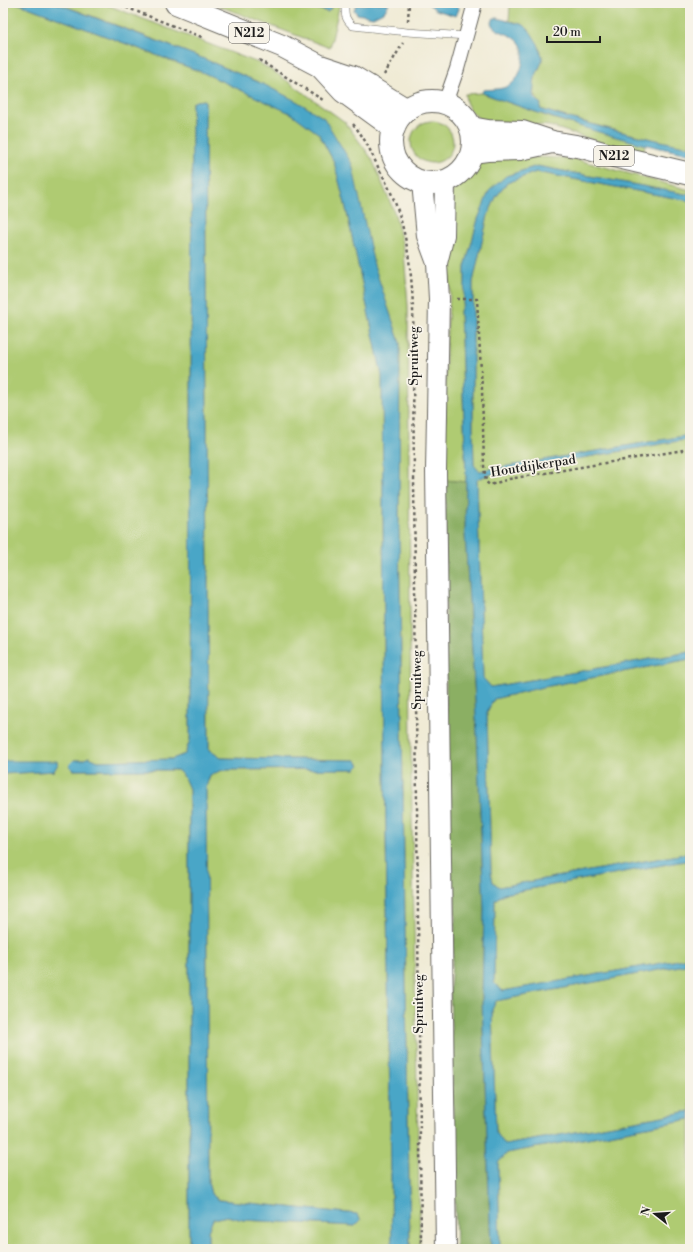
<svg xmlns="http://www.w3.org/2000/svg" width="693" height="1252" font-family="'Libre Bodoni',serif">
  <rect width="100%" height="100%" fill="#f7f3e8"/>
  <filter id="ink" filterUnits="userSpaceOnUse"><feTurbulence type="fractalNoise" baseFrequency=".025" numOctaves="2"/><feDisplacementMap in="SourceGraphic" scale="8" xChannelSelector="R" yChannelSelector="G"/><feConvolveMatrix kernelMatrix="1 2 1 2 8 2 1 2 1" color-interpolation-filters="sRGB"/></filter>
  <filter id="wash" filterUnits="userSpaceOnUse"><feTurbulence type="fractalNoise" baseFrequency=".012" numOctaves="4" result="noise"/><feDisplacementMap in="SourceGraphic" scale="16" xChannelSelector="R" yChannelSelector="G"/><feGaussianBlur stdDeviation="0.9" result="paint"/><feColorMatrix in="noise" values="0 0 0 0 0 0 0 0 0 0 0 0 0 0 0 0 0 1.4 0 .05"/><feComposite in="paint" operator="in"/></filter>
  <g filter="url(#wash)">
    <rect width="100%" height="100%" fill="#f0ebd5"/>
    <g fill="#afcb72" stroke="#667447">
      <path d="M 3,3 L 17,3 L 204,73 L 293,114 L 319,134 L 334,162 L 345,204 L 382,376 L 385,764 L 392,1249 L 208,1249 L 208,1231 L 213,1219 L 227,1216 L 243,1220 L 355,1226 L 361,1220 L 357,1214 L 219,1200 L 211,1194 L 208,1182 L 206,787 L 210,775 L 223,770 L 356,769 L 360,765 L 356,760 L 221,758 L 209,750 L 205,100 L 197,101 L 192,103 L 190,740 L 185,754 L 172,759 L 98,761 L 89,757 L 82,760 L 74,760 L 73,770 L 177,770 L 183,775 L 189,789 L 189,1249 L 3,1249 L 3,774 L 54,771 L 3,761 Z"/>
      <path d="M 56,3 L 102,3 L 261,64 L 276,73 L 345,122 L 372,159 L 395,214 L 404,251 L 408,306 L 411,764 L 420,1249 L 410,1249 L 399,529 L 400,343 L 324,118 C 271,84 212,62 153,39 C 121,27 88,14 56,3 Z"/>
      <path d="M 211,3 L 297,3 L 328,12 L 331,8 L 331,3 L 340,3 L 330,48 Z"/>
      <path d="M 507,3 L 690,3 L 690,147 C 639,137 589,124 540,109 L 541,104 C 532,95 532,84 537,73 C 539,69 541,65 542,61 C 543,51 532,32 524,26 C 521,23 514,22 509,21 L 510,6 Z"/>
      <path d="M 482,93 L 552,118 L 645,145 L 643,154 L 599,142 L 550,126 L 480,120 L 470,110 L 466,102 L 465,94 Z"/>
      <circle cx="432" cy="142" r="21"/>
      <path d="M 526,157 L 571,158 L 690,190 L 690,195 L 537,166 L 506,176 L 484,206 L 478,219 L 465,267 L 465,284 L 463,304 L 460,311 L 466,482 L 445,480 L 446,345 L 450,294 L 449,251 L 452,193 L 462,179 L 479,163 L 488,158 Z"/>
      <path d="M 536,172 L 690,201 L 690,435 L 479,471 L 474,465 L 473,428 L 473,282 L 488,215 L 496,197 L 507,183 Z"/>
      <path d="M 690,439 L 690,652 L 491,687 L 483,678 L 477,479 L 491,474 Z"/>
      <path d="M 690,659 L 690,853 L 499,887 L 493,882 L 491,872 L 487,712 L 494,699 L 539,688 Z"/>
      <path d="M 690,860 L 690,958 L 503,991 L 494,983 L 495,900 L 503,894 Z"/>
      <path d="M 690,964 L 690,1111 L 505,1145 L 496,1132 L 492,1010 L 495,1001 Z"/>
      <path d="M 690,1119 L 690,1249 L 500,1249 L 498,1163 L 507,1153 Z"/>
    </g>
    <path fill="#8baf64" stroke="#546640" d="M 445,480 L 466,482 L 465,533 L 477,733 L 484,909 L 482,999 L 491,1249 L 456,1249 L 450,987 L 455,927 L 455,895 L 447,853 Z"/>
    <g fill="#48a6c7" stroke="#326172">
      <path d="M 17,3 L 56,3 L 202,58 L 265,85 L 298,102 L 324,118 L 352,164 L 374,265 L 400,343 L 399,529 L 410,1249 L 392,1249 L 385,764 L 382,376 L 345,204 L 334,162 L 319,134 L 292,114 L 204,73 Z"/>
      <path d="M 297,3 L 331,3 L 331,8 L 328,12 Z"/>
      <path d="M 377,3 L 389,3 L 385,11 L 373,17 L 357,14 L 354,10 L 356,5 Z"/>
      <path d="M 427,3 L 458,4 L 459,9 L 456,16 L 436,10 Z"/>
      <path d="M 494,18 L 497,18 L 524,25 L 530,31 L 538,44 L 542,56 L 542,62 L 535,77 L 533,94 L 535,99 L 541,104 L 540,109 C 589,125 639,137 690,147 L 690,154 C 618,141 551,118 482,93 L 483,90 C 492,89 500,90 508,86 C 520,81 527,57 521,45 C 514,32 492,33 491,22 Z"/>
      <path d="M 205,100 L 209,750 L 221,758 L 356,760 L 360,765 L 356,769 L 223,770 L 210,775 L 206,787 L 208,1182 L 211,1194 L 219,1200 L 357,1214 L 361,1220 L 355,1226 L 243,1220 L 227,1216 L 213,1219 L 208,1231 L 208,1249 L 189,1249 L 189,789 L 183,775 L 177,770 L 73,770 L 69,765 L 74,760 L 82,760 L 89,757 L 98,761 L 172,759 L 185,754 L 190,740 L 192,103 L 196,101 Z"/>
      <path d="M 537,166 L 690,195 L 690,201 L 536,172 L 507,183 L 496,197 L 488,215 L 473,282 L 473,428 L 474,465 L 479,471 L 690,435 L 690,439 L 491,474 L 477,479 L 483,678 L 491,687 L 690,652 L 690,659 L 539,688 L 494,699 L 487,712 L 491,872 L 493,882 L 499,887 L 690,853 L 690,860 L 503,894 L 495,900 L 494,983 L 503,991 L 690,958 L 690,964 L 496,1001 L 492,1010 L 496,1132 L 505,1145 L 690,1111 L 690,1119 L 507,1153 L 498,1163 L 500,1249 L 491,1249 L 482,999 L 484,909 L 477,733 L 465,533 L 466,476 L 460,311 L 463,304 L 465,284 L 465,267 L 478,219 L 489,191 L 506,176 Z"/>
      <path d="M 3,761 L 57,761 L 58,764 L 54,771 L 3,774 Z"/>
    </g>
  </g>
  <g filter="url(#ink)">
    <g fill="none" stroke-linecap="round" stroke-linejoin="round">
      <defs>
        <path id="lane" d="M 345,3 C 345,14 344,19 353,26 L 407,32 L 467,36"/>
        <path id="street" d="M 445,103 L 457,69 L 475,3"/>
        <g id="secondary">
          <path d="M 445,181 L 444,235 L 437,263 L 439,299 L 436,471 L 446,1249"/>
          <path d="M 422,182 L 427,236 L 437,263"/>
        </g>
        <g id="primary">
          <path d="M 176,3 L 282,46 L 320,66 L 353,77 L 407,110"/>
          <path d="M 321,67 L 343,91 L 394,128"/>
          <circle cx="432" cy="142" r="41"/>
          <path d="M 471,128 L 488,131 L 522,132 L 552,142 L 582,147 L 614,156 L 690,174"/>
          <path d="M 472,152 L 487,150 L 520,149 L 552,142"/>
        </g>
      </defs>
      <use href="#lane" stroke="#66645d" stroke-width="8"/>
      <use href="#street" stroke="#66645d" stroke-width="16"/>
      <use href="#secondary" stroke="#66645d" stroke-width="22"/>
      <use href="#primary" stroke="#66645d" stroke-width="24"/>
      <g stroke="#66645d" stroke-width="2.5" stroke-dasharray="3 3" stroke-linecap="butt">
        <path d="M 115,3 L 204,38"/>
        <path d="M 408,21 L 409,3"/>
        <path d="M 259,60 L 323,100"/>
        <path d="M 384,75 L 403,43"/>
        <path d="M 353,124 C 365,138 371,152 379,169 C 387,183 394,198 399,214 C 414,263 414,314 413,366 L 421,1249"/>
        <path d="M 457,299 L 477,299 L 482,389 L 484,466 L 486,482 L 490,485 L 509,479 L 690,449"/>
      </g>
      <use href="#lane" stroke="#fff" stroke-width="7"/>
      <use href="#street" stroke="#fff" stroke-width="14"/>
      <use href="#secondary" stroke="#fff" stroke-width="20"/>
      <use href="#primary" stroke="#fff" stroke-width="22"/>
    </g>
  </g>
  <g text-anchor="middle" stroke-width="3.5" stroke-linejoin="round" paint-order="stroke">
    <g fill="#f7f3e8" stroke="#5e5c59" stroke-width="1">
      <rect x="229" y="23" width="40" height="20" rx="3"/>
      <rect x="594" y="146" width="40" height="20" rx="3"/>
    </g>
    <g font-size="12" font-weight="bold" fill="#1c1c1c">
      <text x="249" y="37">N212</text>
      <text x="614" y="160">N212</text>
    </g>
    <g font-size="13" fill="#1c1c1c" stroke="#f7f3e8">
      <text transform="translate(413 356) rotate(-90)" y="5">Spruitweg</text>
      <text transform="translate(533 465) rotate(-9)" y="5">Houtdijkerpad</text>
      <text transform="translate(416 680) rotate(-90)" y="5">Spruitweg</text>
      <text transform="translate(418 1004) rotate(-90)" y="5">Spruitweg</text>
    </g>
  </g>
  <rect width="693" height="1252" fill="none" stroke="#f7f3e8" stroke-width="16"/>
  <g transform="translate(655 1214) rotate(287)" stroke="#f7f3e8" stroke-width="3" paint-order="stroke">
  <path d="M0-3L7 15L0 10L-7 15Z" fill="#1c1c1c"/>
  <text y="-6" font-size="11" font-weight="bold" text-anchor="middle" fill="#1c1c1c">N</text>
  </g>
  <path d="M547 36v6h53v-6" fill="none" stroke="#1c1c1c" stroke-width="2"/>
  <text x="553" y="36" font-size="12" fill="#1c1c1c" stroke="#f7f3e8" stroke-width="3" paint-order="stroke">20 m</text>
</svg>
